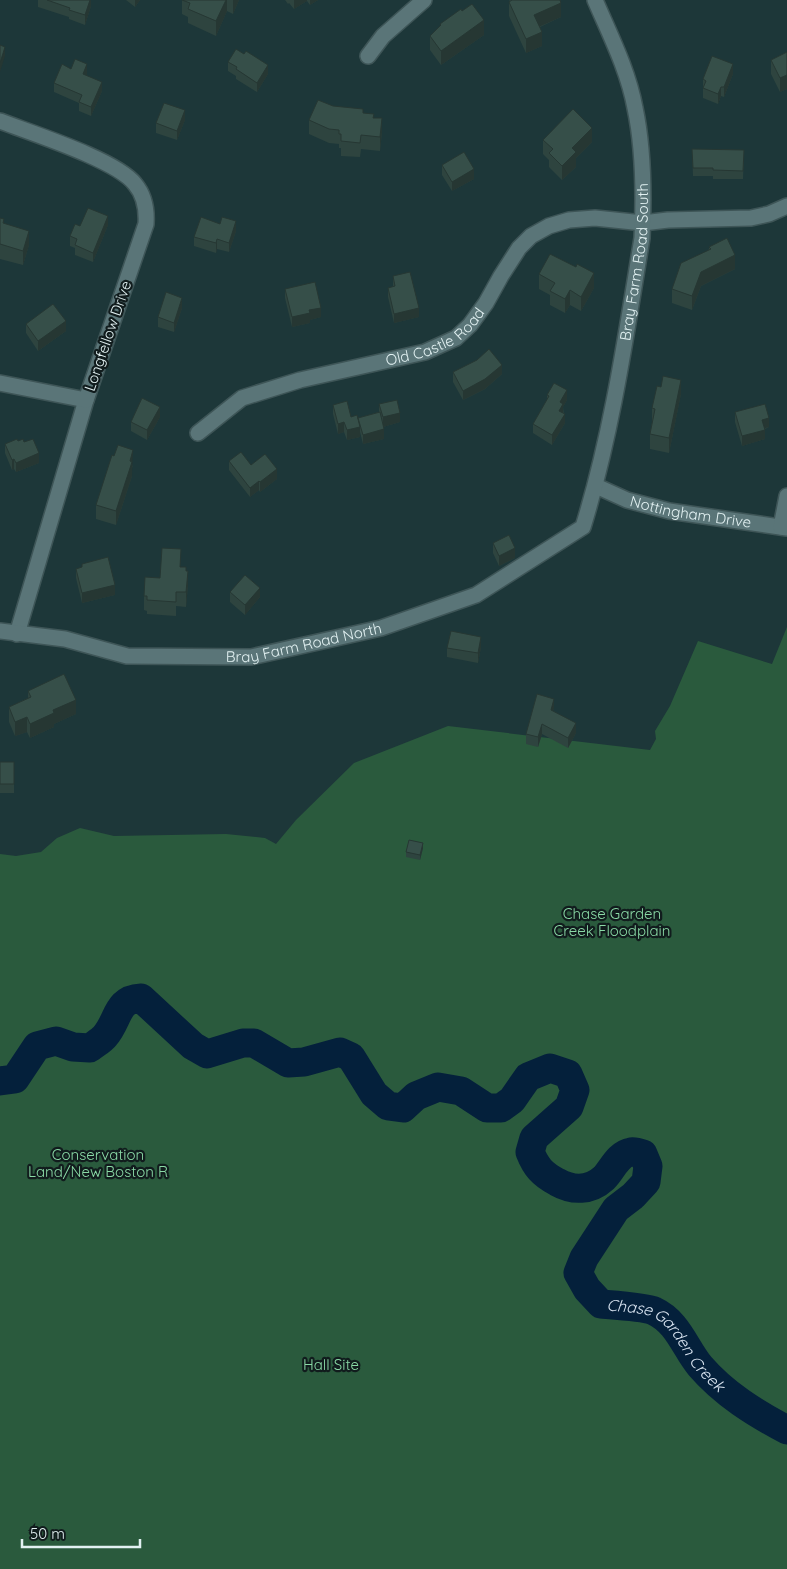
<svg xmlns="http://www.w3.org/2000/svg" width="787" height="1569" font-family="Quicksand,sans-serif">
  <rect width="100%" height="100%" fill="#1d3739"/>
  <path fill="#2a5a3d" d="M 787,627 L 787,1569 L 0,1569 L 0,854 L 16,856 L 41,852 L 57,838 L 80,828 L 114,836 L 226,834 L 265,838 L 276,844 L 296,820 L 354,763 L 448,726 L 650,750 L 656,739 L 655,731 L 670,706 L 698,641 L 772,664 Z"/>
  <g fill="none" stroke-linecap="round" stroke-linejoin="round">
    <path stroke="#04203b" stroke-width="29" id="s1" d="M 0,1081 L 15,1079 L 37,1046 L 56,1041 L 73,1047 L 90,1048 C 95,1044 102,1040 105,1036 C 119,1020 116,999 141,998 L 193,1046 L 207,1054 L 243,1043 L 254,1043 L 288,1063 L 304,1062 L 340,1052 L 351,1057 L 374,1094 L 388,1106 L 403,1108 L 416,1096 L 438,1087 L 461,1091 L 487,1108 L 501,1108 L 512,1100 L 528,1077 L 550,1068 L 568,1074 L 575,1090 L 569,1107 L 534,1138 L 530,1152 C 536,1167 542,1174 557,1182 C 573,1191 590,1191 604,1178 C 612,1170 618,1154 631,1152 C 634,1151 640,1153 643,1154 L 648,1166 L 646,1182 L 633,1196 L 616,1209 L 584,1258 L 578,1273 L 587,1289 L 601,1304 C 613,1305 646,1307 654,1311 C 678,1322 685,1348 700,1366 C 724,1394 755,1413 787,1430"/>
    <defs>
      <g id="minor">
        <path d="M 368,56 L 383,36 L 424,0"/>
        <path d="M 0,121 C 31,133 117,160 135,184 C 145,196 147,209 146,224 L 86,400 L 17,634"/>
        <path d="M 0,383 L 86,400"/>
        <path id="s2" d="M 198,433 L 242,398 L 300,380 L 425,352 L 456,338 L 470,325 L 486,303 L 501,276 L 519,248 L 531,236 L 549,226 L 569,220 L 595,218 L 643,223 L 668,220 L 751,218 L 769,214 L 787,206"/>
        <path id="s3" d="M 596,486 L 627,500 L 669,511 L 787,528"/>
        <path d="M 781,527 L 787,496"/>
        <path id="s4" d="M 0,631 L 65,639 L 127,656 L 251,657 L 381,628 L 476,595 L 583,527 C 612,433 626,335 642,238 C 644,195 644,150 635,108 C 628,70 610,35 595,0"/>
      </g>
    </defs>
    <use href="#minor" stroke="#3e5557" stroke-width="18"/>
    <use href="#minor" stroke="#5a7578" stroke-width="15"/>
  </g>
  <g fill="#2e443f">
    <path d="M 38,0 L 91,0 L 91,6 L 85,25 L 69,19 L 69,17 L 38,7 Z"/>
    <path d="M 126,0 L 140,0 L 135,7 Z"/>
    <path d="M 182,0 L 239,0 L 233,14 L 227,11 L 216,36 L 188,23 L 188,17 L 182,14 Z"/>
    <path d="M 285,0 L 318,0 L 310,5 L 307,1 L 294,9 L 289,3 L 288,4 Z"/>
    <path d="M 509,0 L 560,0 L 561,17 L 540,27 L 542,46 L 526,53 L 509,16 L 509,2 L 510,1 Z"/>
    <path d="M 440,24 L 484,35 L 441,65 L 430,50 L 430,36 L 440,26 Z"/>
    <path d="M 787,52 L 787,89 L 780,92 L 771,74 L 771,60 Z"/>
    <path d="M 228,62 L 268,74 L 257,92 L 236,79 L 236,76 L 228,71 Z"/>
    <path d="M 71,69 L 87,74 L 86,75 L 102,91 L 91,116 L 79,111 L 79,103 L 54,92 L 54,83 Z"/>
    <path d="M 733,74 L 724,97 L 721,96 L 718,104 L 703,98 L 703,79 Z"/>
    <path d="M 333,106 L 363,113 L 374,118 L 382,132 L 380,151 L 361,149 L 360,157 L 341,156 L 341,148 L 339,148 L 339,144 L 329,143 L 309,134 L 309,120 Z"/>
    <path d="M 185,120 L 177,140 L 156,133 L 156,123 Z"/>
    <path d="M 543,140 L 592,142 L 576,158 L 576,167 L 562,180 L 549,167 L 549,160 L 543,154 Z"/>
    <path d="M 692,149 L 744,150 L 743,179 L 713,179 L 713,176 L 693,176 Z"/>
    <path d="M 442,165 L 474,179 L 452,191 L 442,175 Z"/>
    <path d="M 0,218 L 4,223 L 29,245 L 23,265 L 0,259 Z"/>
    <path d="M 108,225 L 93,262 L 75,255 L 75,248 L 70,246 L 70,236 L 80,226 Z"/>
    <path d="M 236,231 L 229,252 L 217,249 L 216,253 L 194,246 L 194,237 Z"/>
    <path d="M 709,247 L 735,269 L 701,286 L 692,310 L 672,303 L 672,289 L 709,249 Z"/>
    <path d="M 539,274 L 594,288 L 581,311 L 570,305 L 565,313 L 550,305 L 550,295 L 539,289 Z"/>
    <path d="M 393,276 L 419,317 L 394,323 L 388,297 L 388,288 L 393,287 Z"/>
    <path d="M 285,289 L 321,317 L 310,320 L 310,323 L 292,327 L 285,298 Z"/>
    <path d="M 182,308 L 174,332 L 158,327 L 158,317 Z"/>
    <path d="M 26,324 L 66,331 L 38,351 L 26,333 Z"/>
    <path d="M 453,372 L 502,374 L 485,389 L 463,400 L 453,382 Z"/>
    <path d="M 681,394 L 669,453 L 650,449 L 650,434 L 652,422 L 652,408 Z"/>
    <path d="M 547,395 L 567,400 L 563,407 L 565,423 L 552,445 L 533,433 L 533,424 L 547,401 Z"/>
    <path d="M 379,404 L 400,422 L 383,427 L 384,439 L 363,444 L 360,432 L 360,437 L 347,440 L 344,432 L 338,434 L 333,414 L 333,405 L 351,417 L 358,420 L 358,418 L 379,412 Z"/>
    <path d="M 735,412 L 769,427 L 765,429 L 765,439 L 742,446 L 735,422 Z"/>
    <path d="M 160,417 L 147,440 L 131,431 L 131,422 Z"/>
    <path d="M 18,441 L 24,442 L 39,463 L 16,472 L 14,469 L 12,470 L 5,453 L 5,444 Z"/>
    <path d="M 229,461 L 251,465 L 277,479 L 260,492 L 259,490 L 250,497 L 229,470 Z"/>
    <path d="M 133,465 L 132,468 L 132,476 L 116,525 L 96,519 L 96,505 Z"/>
    <path d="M 493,543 L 515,558 L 499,566 L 493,553 Z"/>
    <path d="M 82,564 L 115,595 L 82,603 L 76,578 L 76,569 L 82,567 Z"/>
    <path d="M 181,567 L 186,571 L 188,585 L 186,607 L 176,606 L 176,616 L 147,614 L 147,611 L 144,610 L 144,596 L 160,578 Z"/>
    <path d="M 230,592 L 260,597 L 245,615 L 230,602 Z"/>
    <path d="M 481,647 L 478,663 L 447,657 L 447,648 Z"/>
    <path d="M 28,691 L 76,714 L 54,724 L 54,727 L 30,738 L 27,732 L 15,736 L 9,722 L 9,707 L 28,698 Z"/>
    <path d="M 554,708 L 553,711 L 576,733 L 568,748 L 542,734 L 538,747 L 526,744 L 526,734 Z"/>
    <rect x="0" y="762" width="14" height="31"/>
    <path d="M 423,848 L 420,860 L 406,857 L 406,852 Z"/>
  </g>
  <g fill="#263733">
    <path d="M 90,0 L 91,0 L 91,6 L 85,25 L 85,15 Z"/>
    <path d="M 135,0 L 140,0 L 135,7 Z"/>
    <path d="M 226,0 L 227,0 L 227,11 L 216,36 L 216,21 Z"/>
    <path d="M 233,0 L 239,0 L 233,14 Z"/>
    <path d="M 294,0 L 307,0 L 307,1 L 294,9 Z"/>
    <path d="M 310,0 L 318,0 L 310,5 Z"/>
    <path d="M 561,3 L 561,17 L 534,29 L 534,15 Z"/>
    <path d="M 484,20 L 484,35 L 441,65 L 441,51 Z"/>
    <path d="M 542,32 L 542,46 L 526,53 L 526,39 Z"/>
    <path d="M 5,47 L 5,56 L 0,72 L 0,63 Z"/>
    <path d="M 87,64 L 87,74 L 83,83 L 83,74 Z"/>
    <path d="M 733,64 L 733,74 L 724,97 L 724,87 Z"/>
    <path d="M 268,65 L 268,74 L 257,92 L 257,83 Z"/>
    <path d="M 787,75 L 787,89 L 780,92 L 780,78 Z"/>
    <path d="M 102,82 L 102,91 L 91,116 L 91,107 Z"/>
    <path d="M 721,87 L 721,96 L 718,104 L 718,94 Z"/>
    <path d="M 185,110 L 185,120 L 177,140 L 177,131 Z"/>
    <path d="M 382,118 L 382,132 L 380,151 L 380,137 Z"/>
    <path d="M 592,128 L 592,142 L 576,158 L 576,167 L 562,180 L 562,166 L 572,148 Z"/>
    <path d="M 474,169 L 474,179 L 452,191 L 452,182 Z"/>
    <path d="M 108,216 L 108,225 L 93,262 L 93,253 Z"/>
    <path d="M 236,221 L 236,231 L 229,252 L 229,243 Z"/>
    <path d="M 29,231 L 29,245 L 23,265 L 23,251 Z"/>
    <path d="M 217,239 L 217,249 L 216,253 L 216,243 Z"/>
    <path d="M 735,255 L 735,269 L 701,286 L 692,310 L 692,296 L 701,272 Z"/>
    <path d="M 594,273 L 594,288 L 581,311 L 581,297 Z"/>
    <path d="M 570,290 L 570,305 L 565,313 L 565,299 Z"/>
    <path d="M 182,298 L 182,308 L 174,332 L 174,323 Z"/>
    <path d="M 321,308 L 321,317 L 310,320 L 310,323 L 292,327 L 292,317 L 309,310 Z"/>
    <path d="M 419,308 L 419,317 L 394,323 L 394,314 Z"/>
    <path d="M 66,321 L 66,331 L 38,351 L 38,341 Z"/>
    <path d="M 502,365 L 502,374 L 485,389 L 463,400 L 463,391 Z"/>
    <path d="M 681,380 L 681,394 L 669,453 L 669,438 Z"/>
    <path d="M 567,390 L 567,400 L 563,407 L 563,413 L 559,411 L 560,402 Z"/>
    <path d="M 160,407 L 160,417 L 147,440 L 147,430 Z"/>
    <path d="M 400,413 L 400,422 L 383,427 L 383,417 Z"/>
    <path d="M 565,414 L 565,423 L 552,445 L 552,435 Z"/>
    <path d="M 769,418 L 769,427 L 762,429 L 762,420 Z"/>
    <path d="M 344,422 L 344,432 L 338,434 L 338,424 Z"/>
    <path d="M 360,427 L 360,437 L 347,440 L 347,430 Z"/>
    <path d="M 384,429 L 384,439 L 363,444 L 363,435 Z"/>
    <path d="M 765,430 L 765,439 L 742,446 L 742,436 Z"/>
    <path d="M 133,450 L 132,476 L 116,525 L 116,511 Z"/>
    <path d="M 39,453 L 39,463 L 16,472 L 16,463 Z"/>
    <path d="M 14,459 L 14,469 L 12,470 L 12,460 Z"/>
    <path d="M 277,469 L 277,479 L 260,492 L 260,482 Z"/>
    <path d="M 259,481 L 259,490 L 250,497 L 250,488 Z"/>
    <path d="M 515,548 L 515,558 L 499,566 L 499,556 Z"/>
    <path d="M 188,571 L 188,585 L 186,607 L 186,592 Z"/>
    <path d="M 115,585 L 115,595 L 82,603 L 82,593 Z"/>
    <path d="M 260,588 L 260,597 L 245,615 L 245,605 Z"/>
    <path d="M 481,637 L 481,647 L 478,663 L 478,653 Z"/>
    <path d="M 554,699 L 554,708 L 551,720 L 551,710 Z"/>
    <path d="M 76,700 L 76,714 L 54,724 L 54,727 L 30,738 L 30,724 L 53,710 Z"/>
    <path d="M 27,717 L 27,732 L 15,736 L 15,722 Z"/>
    <path d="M 576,723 L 576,733 L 568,748 L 568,738 Z"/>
    <path d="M 542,724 L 542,734 L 538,747 L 538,737 Z"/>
    <path d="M 423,843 L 423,848 L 420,860 L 420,855 Z"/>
  </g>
  <g fill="#364f49" stroke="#263733">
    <path d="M 47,0 L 90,0 L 85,15 L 69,10 L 70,8 Z"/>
    <path d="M 182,0 L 226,0 L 216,21 L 188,9 L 190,3 Z"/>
    <path d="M 512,0 L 560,0 L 561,3 L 534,15 L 542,32 L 526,39 L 509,2 Z"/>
    <path d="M 472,4 L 484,20 L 441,51 L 430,36 L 441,25 L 440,24 L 461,9 L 462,11 Z"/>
    <path d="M 0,45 L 5,47 L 0,63 Z"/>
    <path d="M 236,49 L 244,54 L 246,51 L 268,65 L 257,83 L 236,69 L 237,67 L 228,62 Z"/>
    <path d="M 787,52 L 787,75 L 780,78 L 771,60 Z"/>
    <path d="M 712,56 L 733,64 L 724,87 L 721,87 L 718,94 L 703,88 L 706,81 L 703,79 Z"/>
    <path d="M 75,59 L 87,64 L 83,74 L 102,82 L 91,107 L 79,102 L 82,95 L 54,83 L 62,64 L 71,69 Z"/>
    <path d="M 318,100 L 333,106 L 363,109 L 363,113 L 374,114 L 373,118 L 382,118 L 380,137 L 361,135 L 360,143 L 341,141 L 341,134 L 339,134 L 339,130 L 329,129 L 309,120 Z"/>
    <path d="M 164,103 L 185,110 L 177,131 L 156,123 Z"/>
    <path d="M 573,109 L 592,128 L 572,148 L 576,152 L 562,166 L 549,153 L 553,149 L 543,140 Z"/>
    <path d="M 692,149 L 744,150 L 743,171 L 713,170 L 713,168 L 693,168 Z"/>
    <path d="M 464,152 L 474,169 L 452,182 L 442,165 Z"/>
    <path d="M 88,208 L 108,216 L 93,253 L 75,245 L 77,239 L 70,236 L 75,224 L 80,226 Z"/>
    <path d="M 201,217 L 220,224 L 222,217 L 236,221 L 229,243 L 217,239 L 216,243 L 194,237 Z"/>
    <path d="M 0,218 L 4,219 L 3,223 L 29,231 L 23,251 L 0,244 Z"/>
    <path d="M 727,238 L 735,255 L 701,272 L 692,296 L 672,289 L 681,263 L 711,249 L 709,247 Z"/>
    <path d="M 550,254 L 576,267 L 577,264 L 594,273 L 581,297 L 570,290 L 565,299 L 550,291 L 555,283 L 539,274 Z"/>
    <path d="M 410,272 L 419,308 L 394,314 L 388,288 L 395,286 L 393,276 Z"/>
    <path d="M 315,282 L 321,308 L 309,310 L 310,313 L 292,317 L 285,289 Z"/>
    <path d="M 166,292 L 182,298 L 174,323 L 158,317 Z"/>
    <path d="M 53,304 L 66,321 L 38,341 L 26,324 Z"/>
    <path d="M 489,349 L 502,365 L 485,379 L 463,391 L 453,372 L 477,360 Z"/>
    <path d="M 663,376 L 681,380 L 669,438 L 650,434 L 655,409 L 652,408 L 657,386 L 661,387 Z"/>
    <path d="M 554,383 L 567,390 L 560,402 L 563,404 L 559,411 L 565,414 L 552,435 L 533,424 L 549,396 L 547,395 Z"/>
    <path d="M 142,398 L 160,407 L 147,430 L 131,422 Z"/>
    <path d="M 397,400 L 400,413 L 383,417 L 379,404 Z"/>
    <path d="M 347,401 L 351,417 L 357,415 L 360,427 L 347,430 L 344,422 L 338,424 L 333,405 Z"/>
    <path d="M 765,404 L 769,418 L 762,420 L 765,430 L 742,436 L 735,412 Z"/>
    <path d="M 380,412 L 384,429 L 363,435 L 358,418 Z"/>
    <path d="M 17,439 L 18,441 L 23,439 L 24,442 L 33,439 L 39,453 L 16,463 L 14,459 L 12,460 L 5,444 Z"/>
    <path d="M 118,445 L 133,450 L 130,461 L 132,462 L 116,511 L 96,505 L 112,455 L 114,456 Z"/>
    <path d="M 241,452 L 251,465 L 265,454 L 277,469 L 260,482 L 259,481 L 250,488 L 229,461 Z"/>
    <path d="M 509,535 L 515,548 L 499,556 L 493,543 Z"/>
    <path d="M 162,548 L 181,549 L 180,567 L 186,567 L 186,571 L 188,571 L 186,592 L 176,592 L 176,602 L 147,600 L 147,596 L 144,596 L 145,577 L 160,578 Z"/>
    <path d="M 108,557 L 115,585 L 82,593 L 76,569 L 82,567 L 82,564 Z"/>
    <path d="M 245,575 L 260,588 L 245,605 L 230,592 Z"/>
    <path d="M 451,631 L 481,637 L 478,653 L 447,648 Z"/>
    <path d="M 64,674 L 76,700 L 53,710 L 54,713 L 30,724 L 27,717 L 15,722 L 9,707 L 31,697 L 28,691 Z"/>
    <path d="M 537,694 L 554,699 L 551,710 L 576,723 L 568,738 L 542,724 L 538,737 L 526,734 Z"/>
    <rect x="0" y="762" width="14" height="22"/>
    <path d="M 409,840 L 423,843 L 420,855 L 406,852 Z"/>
  </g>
  <g text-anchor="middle" stroke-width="4.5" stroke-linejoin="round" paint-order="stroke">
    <g font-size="15" fill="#e2f1f2" stroke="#111c1d">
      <text dy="5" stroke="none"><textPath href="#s4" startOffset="885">Bray Farm Road South</textPath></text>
      <text dy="5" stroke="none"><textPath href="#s2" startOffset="261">Old Castle Road</textPath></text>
      <text transform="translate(108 336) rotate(-71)" y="5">Longfellow Drive</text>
      <text dy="5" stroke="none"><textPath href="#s3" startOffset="99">Nottingham Drive</textPath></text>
      <text dy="5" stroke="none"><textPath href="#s4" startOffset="308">Bray Farm Road North</textPath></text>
    </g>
    <g font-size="15" fill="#8adaa6" stroke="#111c1d">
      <text x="612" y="919">Chase Garden<tspan x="612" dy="17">Creek Floodplain</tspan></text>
      <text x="98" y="1160">Conservation<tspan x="98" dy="17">Land/New Boston R</tspan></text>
      <text x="331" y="1370">Hall Site</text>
    </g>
    <g font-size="16" font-style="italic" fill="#d9e4f1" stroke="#111c1d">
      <text dy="6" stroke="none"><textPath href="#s1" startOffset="1201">Chase Garden Creek</textPath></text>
    </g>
  </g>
  <path d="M22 1539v8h118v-8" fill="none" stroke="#e2f1f2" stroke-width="2.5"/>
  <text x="30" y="1539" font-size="15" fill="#e2f1f2" stroke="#111c1d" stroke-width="4" paint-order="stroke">50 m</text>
</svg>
